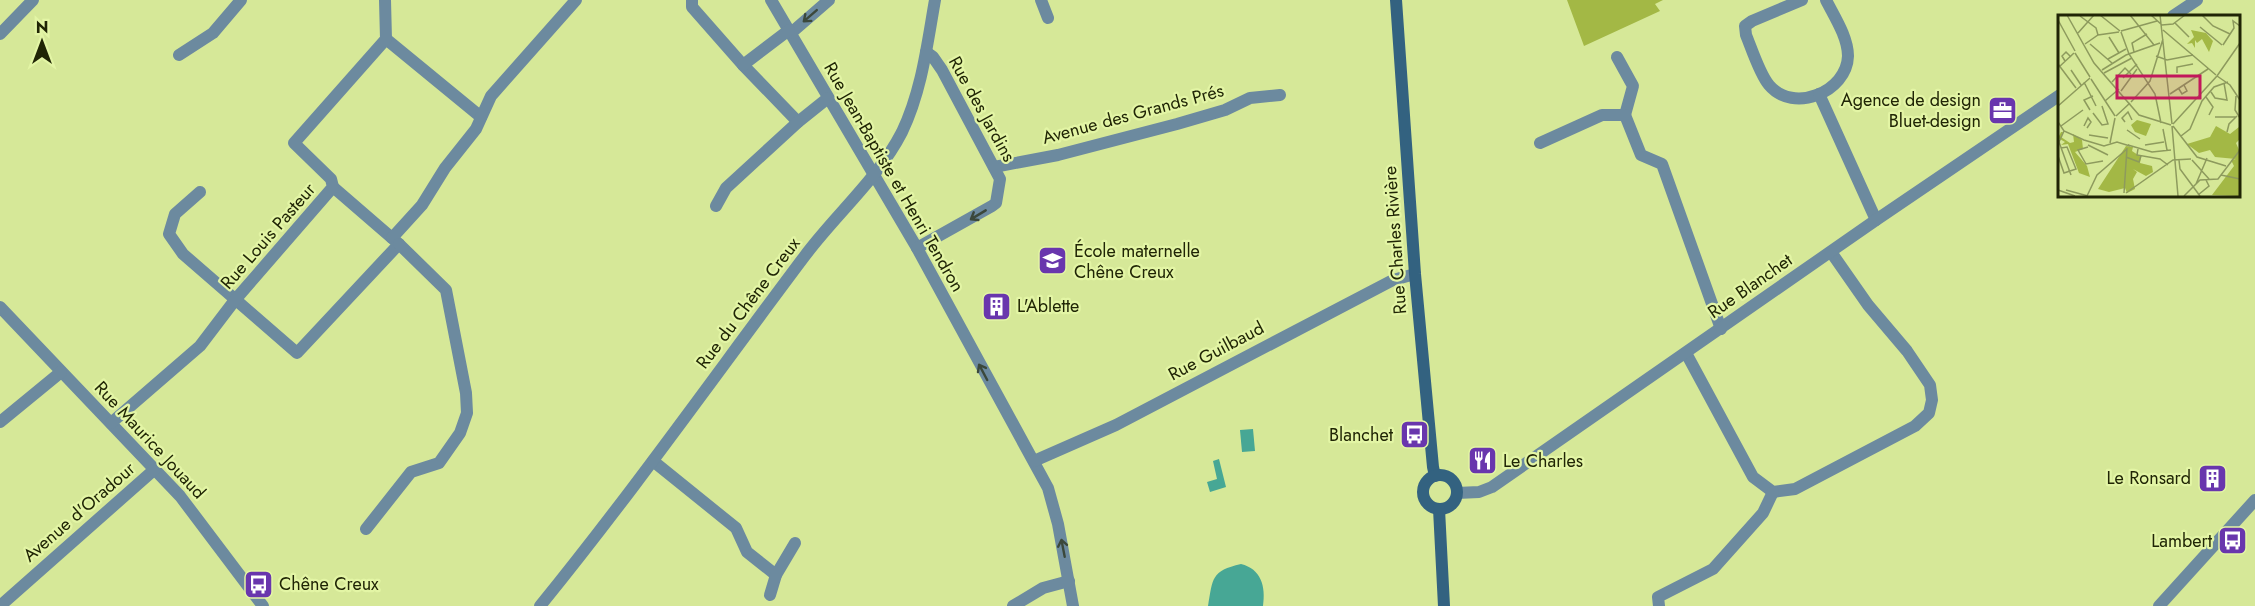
<svg xmlns="http://www.w3.org/2000/svg" width="2255" height="606" font-family="Jost,sans-serif">
  <rect width="100%" height="100%" fill="#d6e898"/>
  <path fill="#a3b845" d="M 1567,0 L 1663,0 L 1655,4 L 1660,11 L 1584,46 Z"/>
  <g fill="#47a795">
    <path d="M 1253,429 L 1255,451 L 1242,452 L 1240,430 Z"/>
    <path d="M 1219,459 L 1226,487 L 1210,492 L 1207,482 L 1217,479 L 1213,461 Z"/>
    <path d="M 1241,564 C 1261,569 1266,586 1263,606 L 1208,606 C 1213,578 1211,571 1241,564 Z"/>
  </g>
  <g fill="none" stroke-linecap="round" stroke-linejoin="round">
    <g stroke="#6c8a9f" stroke-width="12">
      <path d="M 692,0 L 692,7 L 743,65 L 798,122"/>
      <path d="M 771,0 L 917,248 L 1048,488 L 1058,524 L 1073,606"/>
      <path d="M 1041,0 L 1048,18"/>
      <path d="M 1802,0 L 1752,21 L 1745,26 L 1746,35 C 1751,47 1760,75 1769,85 C 1793,114 1847,92 1848,56 C 1848,37 1834,16 1826,0"/>
      <path d="M 2173,16 L 2197,0"/>
      <path d="M 791,33 L 829,0"/>
      <path d="M 0,34 L 33,0"/>
      <path d="M 386,39 L 481,117"/>
      <path d="M 179,55 L 213,33 L 241,0"/>
      <path d="M 1617,57 L 1633,86 L 1625,115"/>
      <path d="M 743,65 L 789,30"/>
      <path d="M 1819,94 L 1876,220"/>
      <path d="M 1540,143 L 1602,115 L 1625,115 L 1641,155 L 1662,164 L 1721,329"/>
      <path d="M 994,167 L 1058,155 L 1177,124 L 1225,110 L 1250,98 L 1280,95"/>
      <path d="M 333,187 L 392,238"/>
      <path d="M 200,192 L 175,214 L 169,234 L 183,254 L 297,353 L 399,244 L 392,238 L 422,205 L 445,168 L 476,129 L 491,96 L 576,0"/>
      <path d="M 716,206 L 726,188 L 798,122 L 828,98"/>
      <path d="M 917,248 L 992,206 L 996,203 L 1000,179 L 942,70 L 933,57 L 926,52"/>
      <path d="M 0,307 L 180,496 L 263,606"/>
      <path d="M 1686,353 L 1753,477 L 1773,492 L 1795,489 L 1915,426 L 1929,413 L 1932,400 L 1930,385 L 1907,351 L 1868,305 L 1831,252"/>
      <path d="M 0,422 L 61,372"/>
      <path d="M 111,423 L 200,346 L 235,300 L 333,187 L 331,179 L 294,143 L 386,39 L 385,0"/>
      <path d="M 653,461 L 736,528 L 747,552 L 776,575"/>
      <path d="M 1034,461 L 1116,425 L 1393,280 L 1415,274"/>
      <path d="M 1457,493 L 1479,492 L 1492,487 L 1876,220 L 2060,95"/>
      <path d="M 366,529 L 411,472 L 439,463 L 460,433 L 467,413 L 466,393 L 446,290 L 399,244"/>
      <path d="M 770,595 L 776,575 L 795,543"/>
      <path d="M 0,606 L 155,469"/>
      <path d="M 1013,606 L 1043,588 L 1069,581"/>
      <path d="M 1659,606 L 1658,597 L 1713,569 L 1763,513 L 1773,492"/>
    </g>
    <g stroke="#6c8a9f" stroke-width="12">
      <path d="M 540,606 C 632,493 716,374 804,257 C 835,215 878,179 902,132 C 922,90 927,45 935,0"/>
      <path d="M 2159,606 L 2255,500"/>
    </g>
    <g stroke="#336280" stroke-width="12">
      <path d="M 1396,0 L 1415,274 L 1433,467 L 1435,476"/>
      <circle cx="1440" cy="492" r="17"/>
      <path d="M 1439,509 L 1444,606"/>
    </g>
  </g>
  <defs><path id="oneway-shaft" d="M-6 0H5M1.5-3L5.5 0L1.5 3" fill="none" stroke-width="1.6" stroke-linecap="round" stroke-linejoin="round" transform="scale(1.5)"/></defs>
  <g stroke="#3b483b">
    <use href="#oneway-shaft" transform="translate(810 16) rotate(139)"/>
    <use href="#oneway-shaft" transform="translate(978 215) rotate(149)"/>
    <use href="#oneway-shaft" transform="translate(983 372) rotate(-118)"/>
    <use href="#oneway-shaft" transform="translate(1063 548) rotate(-101)"/>
  </g>
  <defs>
    <symbol id="office-square" viewBox="-11 -11 22 22"><rect x="-9" y="-9" width="18" height="18" rx="4" fill="#6936ad" stroke="#e3f5a5"/><path d="M-6-3h4V-5.5h4V-3h4V5H-6ZM-1-4.5V-3h2v-1.5ZM-6 0V1H6V0Z" fill="#fff"/></symbol>
    <symbol id="school-square" viewBox="-11 -11 22 22"><rect x="-9" y="-9" width="18" height="18" rx="4" fill="#6936ad" stroke="#e3f5a5"/><path d="M0-5L7-2L0 1L-7-2ZM-4 1L0 2.5L4 1V4Q0 6-4 4Z" fill="#fff"/></symbol>
    <symbol id="building-square" viewBox="-11 -11 22 22"><rect x="-9" y="-9" width="18" height="18" rx="4" fill="#6936ad" stroke="#e3f5a5"/><path d="M-4-6H4V6H1V3H-1V6H-4ZM-2.5-4.3h1.7v1.8h-1.7ZM.8-4.3h1.7v1.8H.8ZM-2.5-1h1.7V.8h-1.7ZM.8-1h1.7V.8H.8Z" fill="#fff"/></symbol>
    <symbol id="bus-square" viewBox="-11 -11 22 22"><rect x="-9" y="-9" width="18" height="18" rx="4" fill="#6936ad" stroke="#e3f5a5"/><path d="M-5-6H5V4H4V6H2V4H-2V6H-4V4H-5ZM-3.5-4V0h7V-4ZM-3.5 1.2v1.5H-2V1.2ZM2 1.2v1.5H3.5V1.2Z" fill="#fff"/></symbol>
    <symbol id="restaurant-square" viewBox="-11 -11 22 22"><rect x="-9" y="-9" width="18" height="18" rx="4" fill="#6936ad" stroke="#e3f5a5"/><path d="M-5-6h1v4h1v-4h1v4h1v-4h1v5L-1.5 .5V6h-2V.5L-5-1ZM5-6V6H3V1.5H1.5Q1.5-4 5-6Z" fill="#fff"/></symbol>
  </defs>
  <g fill-rule="evenodd">
    <use href="#office-square" x="1986" y="94" width="33" height="33"/>
    <use href="#school-square" x="1036" y="244" width="33" height="33"/>
    <use href="#building-square" x="980" y="290" width="33" height="33"/>
    <use href="#bus-square" x="1398" y="418" width="33" height="33"/>
    <use href="#restaurant-square" x="1466" y="444" width="33" height="33"/>
    <use href="#building-square" x="2196" y="462" width="33" height="33"/>
    <use href="#bus-square" x="2216" y="524" width="33" height="33"/>
    <use href="#bus-square" x="242" y="568" width="33" height="33"/>
  </g>
  <g text-anchor="middle" stroke-width="4.5" stroke-linejoin="round" paint-order="stroke">
    <g font-size="18" fill="#202505" stroke="#e3f5a5" text-anchor="end">
      <text x="1981" y="106">Agence de design<tspan x="1981" dy="21">Bluet-design</tspan></text>
      <text x="1074" y="257" text-anchor="start">École maternelle<tspan x="1074" dy="21">Chêne Creux</tspan></text>
      <text x="1017" y="312" text-anchor="start">L'Ablette</text>
      <text x="1393" y="441">Blanchet</text>
      <text x="1503" y="467" text-anchor="start">Le Charles</text>
      <text x="2191" y="484">Le Ronsard</text>
      <text x="2212" y="547">Lambert</text>
      <text x="279" y="590" text-anchor="start">Chêne Creux</text>
    </g>
    <g font-size="18" fill="#202505" stroke="#e3f5a5">
      <text transform="translate(982 109) rotate(61)" y="6">Rue des Jardins</text>
      <text transform="translate(1133 114) rotate(-15)" y="6">Avenue des Grands Prés</text>
      <text transform="translate(894 177) rotate(60)" y="6">Rue Jean-Baptiste et Henri Tendron</text>
      <text transform="translate(268 236) rotate(-49)" y="6">Rue Louis Pasteur</text>
      <text transform="translate(1395 240) rotate(-94)" y="6">Rue Charles Rivière</text>
      <text transform="translate(1750 286) rotate(-35)" y="6">Rue Blanchet</text>
      <text transform="translate(748 303) rotate(-53)" y="6">Rue du Chêne Creux</text>
      <text transform="translate(1216 351) rotate(-28)" y="6">Rue Guilbaud</text>
      <text transform="translate(150 440) rotate(47)" y="6">Rue Maurice Jouaud</text>
      <text transform="translate(79 512) rotate(-41)" y="6">Avenue d'Oradour</text>
    </g>
  </g>
  <g transform="translate(2058 15)">
    <rect width="182" height="182" fill="#d6e898"/>
    <path d="M 133,15 L 148,18 L 155,26 L 151,37 L 144,24 L 139,28 L 137,25 L 137,33 L 134,28 L 129,29 L 136,22 ZM 79,105 L 93,109 L 88,121 L 77,117 L 73,110 ZM 158,111 L 172,119 L 181,112 L 181,125 L 178,128 L 181,135 L 181,181 L 154,180 L 176,151 L 173,145 L 178,144 L 157,142 L 152,135 L 141,138 L 129,129 L 152,122 ZM 3,117 L 5,117 L 3,122 L 12,128 L 16,127 L 15,119 L 24,125 L 25,134 L 17,137 L 29,151 L 32,162 L 21,158 L 10,129 L 3,130 L 7,127 L 0,123 ZM 68,131 L 75,132 L 74,136 L 83,142 L 82,148 L 94,151 L 95,157 L 88,161 L 75,154 L 79,157 L 75,164 L 77,174 L 69,178 L 67,173 L 51,177 L 40,174 Z" fill="#a3b845"/>
    <path fill="none" stroke="#8d9a5d" stroke-width="1.5" d="M 9,0 L 36,48 L 81,100 L 113,110M 42,0 L 62,16M 72,0 L 96,30M 93,0 L 104,10 L 115,9 L 127,0M 102,0 L 114,109M 144,0 L 155,11 L 172,19M 22,1 L 38,13 L 40,20M 0,5 L 17,36M 117,8 L 131,22M 142,12 L 164,30M 105,15 L 158,60M 63,16 L 99,6M 63,17 L 71,39 L 97,79 L 103,108M 20,18 L 36,0M 51,22 L 61,38M 27,29 L 40,20 L 61,17M 32,29 L 54,48M 165,30 L 176,13 L 175,6 L 182,11M 76,37 L 74,28 L 89,19M 17,38 L 32,62M 98,41 L 109,45 L 135,40M 50,44 L 68,34M 7,46 L 4,41 L 8,37 L 13,42M 0,49 L 18,73M 1,52 L 16,38M 13,55 L 23,70M 44,55 L 68,40 L 102,28M 46,58 L 74,43M 119,58 L 119,52 L 135,49M 159,61 L 172,70 L 182,85M 65,63 L 79,49M 33,64 L 57,101M 26,67 L 38,91M 54,67 L 67,53 L 73,59M 121,74 L 124,79 L 129,76 L 126,70M 63,76 L 79,54M 153,77 L 157,83 L 169,85 L 166,68M 112,79 L 150,54M 178,81 L 177,95 L 182,103M 148,82 L 155,92 L 151,100M 47,86 L 61,74M 73,87 L 92,66 L 105,24M 0,91 L 32,63M 32,95 L 26,85 L 35,81M 35,98 L 44,110 L 50,109 L 44,91M 58,101 L 72,88M 157,102 L 178,102M 0,107 L 6,116 L 26,125 L 46,131 L 59,127 L 72,131M 67,107 L 64,103 L 70,97 L 74,105M 115,109 L 159,61 L 182,28M 3,111 L 25,95M 26,111 L 30,103 L 33,107 L 29,113M 114,111 L 120,181M 115,111 L 139,142 L 168,151M 105,114 L 109,135M 6,116 L 1,127 L 13,160M 72,117 L 69,115 L 82,124M 169,117 L 171,109 L 179,101M 31,120 L 50,123M 123,121 L 132,114 L 144,86 L 156,72 L 170,67M 52,128 L 57,103M 30,130 L 50,140M 70,130 L 94,137 L 113,135M 87,130 L 106,127M 30,132 L 20,135 L 28,149 L 45,146M 80,134 L 79,140 L 102,144 L 110,150M 0,141 L 6,158 L 18,154 L 9,132 L 3,133M 68,142 L 81,147 L 83,141M 121,145 L 122,154 L 142,181M 134,145 L 151,164M 163,160 L 182,164M 138,169 L 149,143M 0,175 L 17,181M 8,175 L 30,181M 66,178 L 69,133M 68,178 L 115,145 L 133,144M 140,180 L 151,171 L 148,165M 29,181 L 39,160 L 69,134M 126,181 L 142,165 L 160,164 L 182,135"/>
    <path fill="#c2185b" fill-opacity="0.15" stroke="#c2185b" stroke-width="3" d="M 59,61 L 142,61 L 142,83 L 59,83 Z"/>
    <rect width="182" height="182" fill="none" stroke="#202505" stroke-width="3"/>
  </g>
  <g transform="translate(42 42)" stroke="#e3f5a5" stroke-width="4.5" paint-order="stroke">
  <path d="M0-4.5L10 22L0 15L-10 22Z" fill="#202505"/>
  <text y="-9" font-size="16" font-weight="bold" text-anchor="middle" fill="#202505">N</text>
  </g>
</svg>
